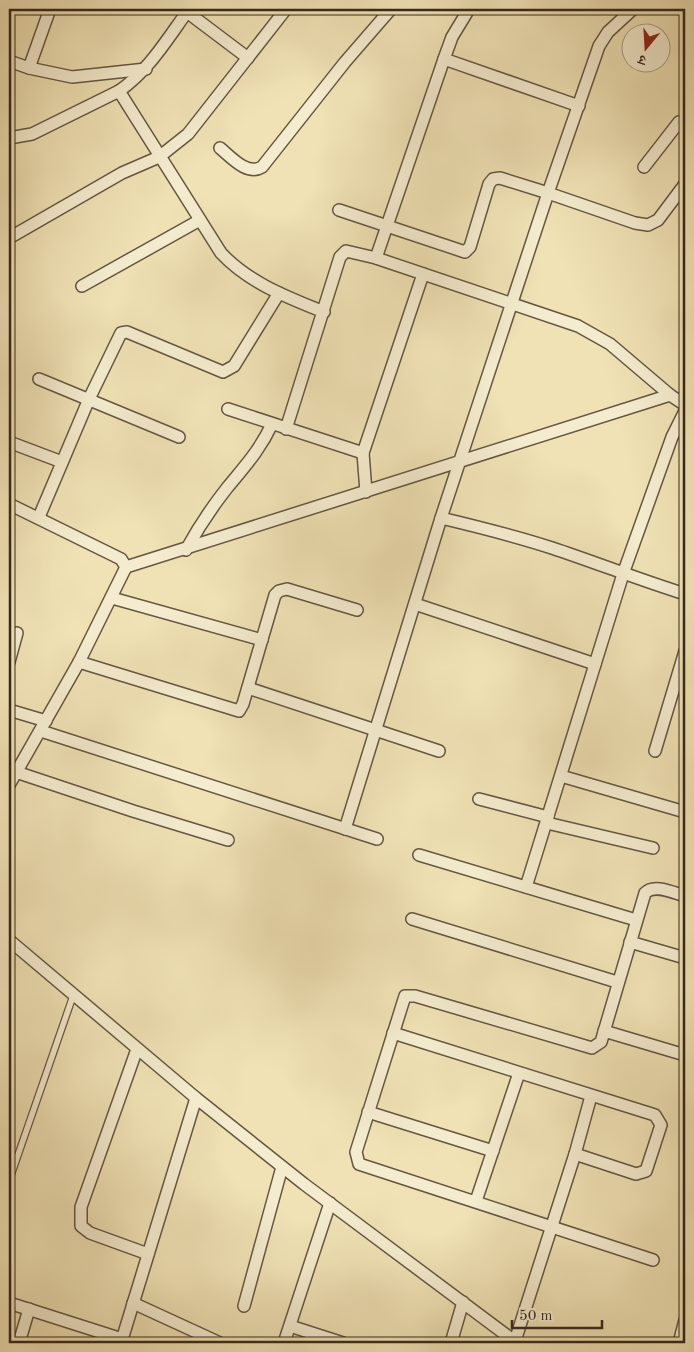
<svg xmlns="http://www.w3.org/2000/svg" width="694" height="1352" font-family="'Old Standard TT','Noto Serif Devanagari',serif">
  <rect width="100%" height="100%" fill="#f0e2b5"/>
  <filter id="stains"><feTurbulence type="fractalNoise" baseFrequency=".004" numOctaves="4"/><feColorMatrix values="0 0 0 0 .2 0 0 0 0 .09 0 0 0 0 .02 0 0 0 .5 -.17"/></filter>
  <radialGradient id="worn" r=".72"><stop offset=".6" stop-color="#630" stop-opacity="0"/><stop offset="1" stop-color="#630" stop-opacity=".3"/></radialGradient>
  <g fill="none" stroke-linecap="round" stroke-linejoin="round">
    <defs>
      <path id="lane" d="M 9,1181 L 73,996"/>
      <g id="street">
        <path d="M 469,9 L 452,37 L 444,59 L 579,106"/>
        <path d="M 633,9 L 608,32 L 599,46 L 548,193 L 635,223 L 648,225 L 658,220 L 685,184"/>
        <path d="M 444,59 L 376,258 L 578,326 L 610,344 L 670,395"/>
        <path d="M 9,61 L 29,68 L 50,9"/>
        <path d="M 29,68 L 72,77 L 146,69"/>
        <path d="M 119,91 L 221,253 C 249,283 287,297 324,312"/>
        <path d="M 9,138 L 32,134 L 119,91 C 148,71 166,41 187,12 L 248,58"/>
        <path d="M 220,148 C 231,157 247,176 262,167 L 345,62 L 391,9"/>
        <path d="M 644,167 L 679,122 L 685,121"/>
        <path d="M 339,210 L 465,252 L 470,247 L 489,184 L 493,179 L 500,178 L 548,193 L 441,518 L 345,829"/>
        <path d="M 9,238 L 122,173 L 159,157 L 188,134 L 286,9"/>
        <path d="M 82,286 L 200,220"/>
        <path d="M 39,379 L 179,437"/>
        <path d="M 228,409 L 363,453"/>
        <path d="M 286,429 L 340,257 L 346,251 L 376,258"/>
        <path d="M 9,442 L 62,462"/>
        <path d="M 366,492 L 363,453 L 423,274"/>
        <path d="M 9,504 L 121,559 L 126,567 L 79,662 L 9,785"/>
        <path d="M 39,517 L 89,399 L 121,333 L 127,332 L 223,372 L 234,366 L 279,293"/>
        <path d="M 441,518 C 479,527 515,536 552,548 C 597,563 640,580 685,594"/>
        <path d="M 186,550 C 198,528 212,507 227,488 C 245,466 260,450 272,424"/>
        <path d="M 126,567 L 670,395 L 685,405"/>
        <path d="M 112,598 L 262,640"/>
        <path d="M 415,604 L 595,664"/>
        <path d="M 9,662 L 17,633"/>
        <path d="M 79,662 L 239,711 L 243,704 L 275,595 L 279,591 L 287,589 L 357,610"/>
        <path d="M 248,688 L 439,751"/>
        <path d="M 9,710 L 46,721"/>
        <path d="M 41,731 L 377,839"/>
        <path d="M 655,751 L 685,651"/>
        <path d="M 16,772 L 133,811 L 228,840"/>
        <path d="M 561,776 L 685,812"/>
        <path d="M 479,799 L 548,817"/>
        <path d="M 547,823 L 653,848"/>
        <path d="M 419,855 L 636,920"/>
        <path d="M 526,887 L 623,574 L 672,437 L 685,411"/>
        <path d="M 412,919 L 617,982"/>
        <path d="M 9,940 L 196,1098 L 304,1184 L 517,1343"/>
        <path d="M 630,942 L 685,958"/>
        <path d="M 604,1031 L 685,1055"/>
        <path d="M 393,1033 L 655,1115 L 661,1125 L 646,1171 L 636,1174 L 575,1154"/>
        <path d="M 137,1049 L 81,1207 L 81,1226 L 90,1233 L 148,1254"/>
        <path d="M 368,1112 L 493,1151"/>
        <path d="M 476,1201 L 519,1073"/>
        <path d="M 653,1260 L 365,1166 L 359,1164 L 356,1152 L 405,996 L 415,996 L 592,1048 L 601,1042 L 645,893 C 654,883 674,893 685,896"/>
        <path d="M 9,1303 L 122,1339"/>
        <path d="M 133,1303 L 220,1343"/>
        <path d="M 244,1306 L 282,1167"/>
        <path d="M 290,1326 L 343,1343"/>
        <path d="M 515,1341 L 575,1154 L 591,1096"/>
        <path d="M 19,1343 L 29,1309"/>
        <path d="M 121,1343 L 196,1098"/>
        <path d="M 284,1343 L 330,1203"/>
        <path d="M 451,1343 L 463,1302"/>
        <path d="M 679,1343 L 685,1320"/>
      </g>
    </defs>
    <use href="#lane" stroke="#645742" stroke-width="8"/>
    <use href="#street" stroke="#645742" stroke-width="14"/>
    <use href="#lane" stroke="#f5eccf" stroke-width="5.5"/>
    <use href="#street" stroke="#f5eccf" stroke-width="11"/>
  </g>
  <rect width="694" height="1352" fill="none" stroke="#f0e2b5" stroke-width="30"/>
  <rect x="10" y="10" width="674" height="1332" fill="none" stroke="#36291b" stroke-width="2.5"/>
  <rect x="15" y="15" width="664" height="1322" fill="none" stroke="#36291b"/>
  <g transform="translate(646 48) rotate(198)"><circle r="24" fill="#f5eccf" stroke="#a99e87"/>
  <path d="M0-4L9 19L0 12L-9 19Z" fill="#8f2418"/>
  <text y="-8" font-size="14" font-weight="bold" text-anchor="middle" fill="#36291b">उ</text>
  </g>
  <path d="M512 1320v8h90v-8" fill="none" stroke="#36291b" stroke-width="2.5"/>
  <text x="519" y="1320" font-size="15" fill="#36291b" stroke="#f5eccf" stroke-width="4" paint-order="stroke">50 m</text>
  <rect width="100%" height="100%" filter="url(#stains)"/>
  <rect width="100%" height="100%" fill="url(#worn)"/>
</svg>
